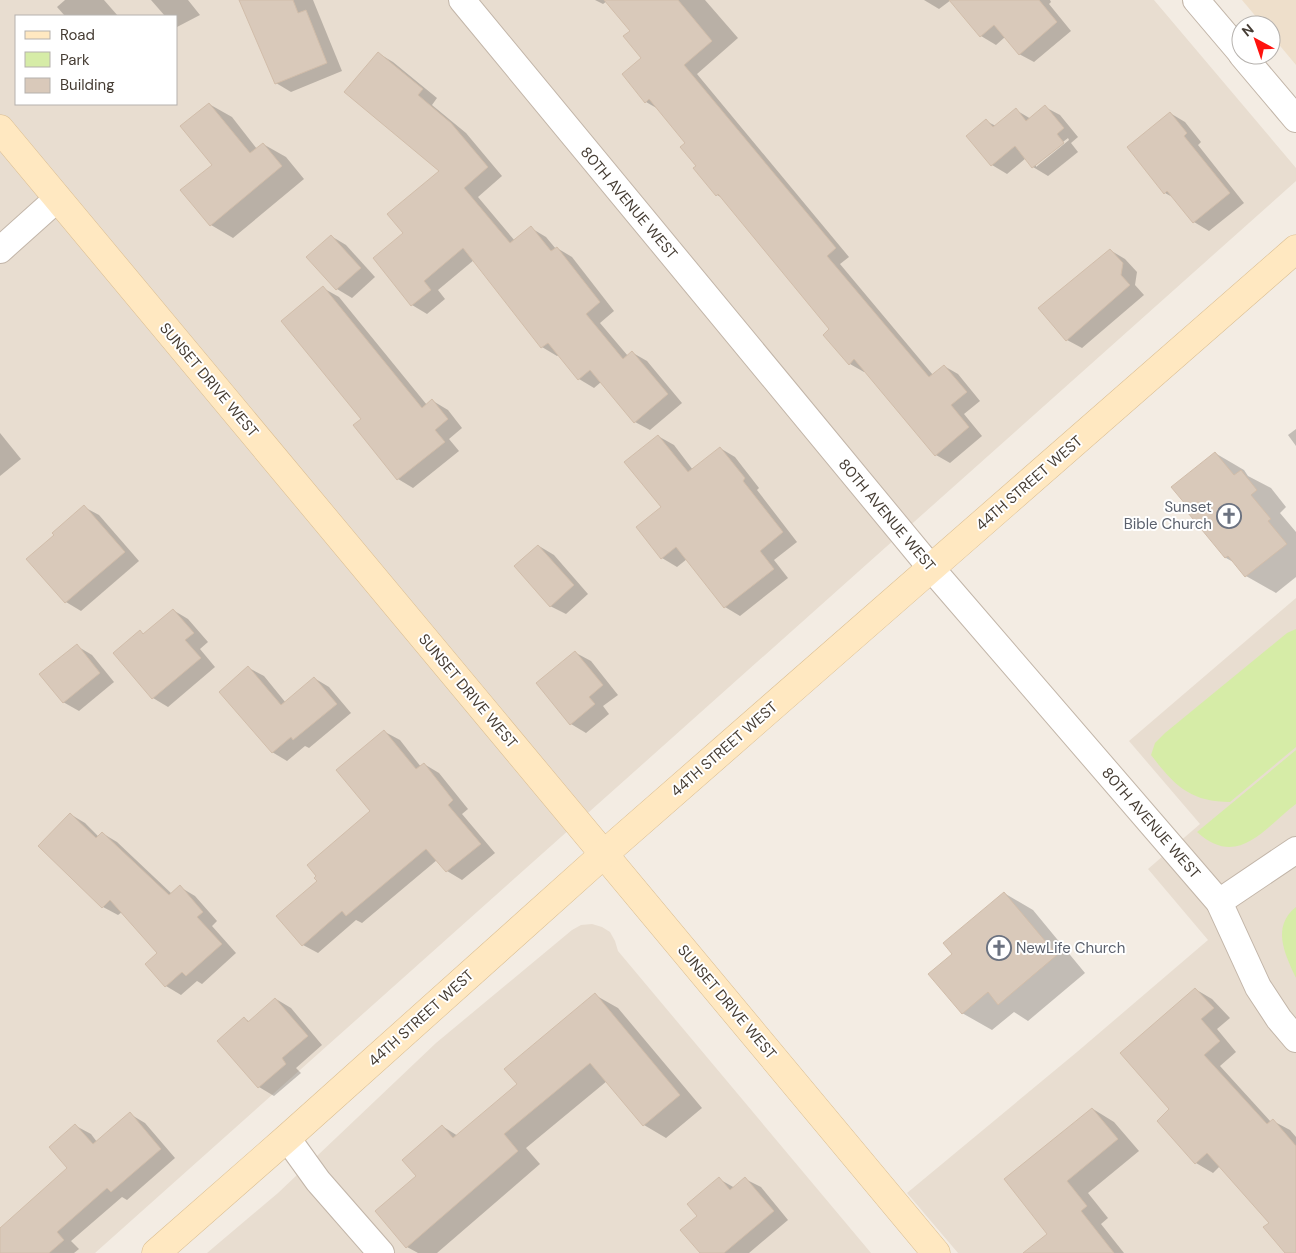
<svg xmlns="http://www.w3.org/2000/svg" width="1296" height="1253" font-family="'DM Sans',sans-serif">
  <rect width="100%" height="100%" fill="#f3ece3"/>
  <g fill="#e8ddd0" fill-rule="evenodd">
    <path d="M 0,0 L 1154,0 L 1296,168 L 1296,181 L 95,1253 L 0,1253 ZM 16,16 L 176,16 L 176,104 L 16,104 Z"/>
    <path d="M 1296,598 L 1296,1253 L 958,1253 L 907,1193 L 1077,1052 L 1208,940 L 1148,869 L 1200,824 L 1129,741 Z"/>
    <path d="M 592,924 L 602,927 L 610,932 L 615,941 L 618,951 L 871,1253 L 207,1253 L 278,1193 L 436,1043 L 572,930 L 581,925 Z"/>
  </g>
  <path fill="#eedfcb" d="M 1242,0 L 1296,0 L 1296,65 L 1271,35 L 1271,25 L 1263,25 Z"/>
  <g fill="#d6eca7">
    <path d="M 1296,629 L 1296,747 L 1230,802 C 1190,802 1174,785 1151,755 L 1155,743 L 1165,733 L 1287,633 Z"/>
    <path d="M 1296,750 L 1296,804 C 1263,829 1238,869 1197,832 Z"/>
    <path d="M 1296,907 L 1296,978 C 1285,954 1271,927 1296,907 Z"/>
  </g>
  <g fill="#0003" fill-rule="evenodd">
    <path d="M 65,0 L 104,0 L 118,16 L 65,16 L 57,7 Z"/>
    <path d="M 151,0 L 188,0 L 200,15 L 177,27 L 176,16 L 165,16 Z"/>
    <path d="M 244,0 L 313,0 L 342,71 L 291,92 L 276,83 Z"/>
    <path d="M 595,0 L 705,0 L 738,38 L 697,74 L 849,257 L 840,264 L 933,375 L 944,366 L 958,374 L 980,401 L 964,414 L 982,436 L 950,463 L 936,455 L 865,370 L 864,372 L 850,364 L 831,330 L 724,199 L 717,195 L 697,166 L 687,143 L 660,110 L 646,102 L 643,58 L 632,31 L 607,1 L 603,4 Z"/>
    <path d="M 924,0 L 951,0 L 939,9 Z"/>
    <path d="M 951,0 L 1050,0 L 1051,2 L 1049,4 L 1071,31 L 1034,62 L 1019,54 L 1005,37 L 996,45 L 981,36 Z"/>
    <path d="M 378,53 L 393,62 L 437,98 L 432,105 L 466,133 L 502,176 L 478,197 L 515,241 L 531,228 L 546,237 L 556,249 L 557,248 L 572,257 L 614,311 L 600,323 L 628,356 L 633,353 L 647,361 L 682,403 L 650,430 L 635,422 L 601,382 L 594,388 L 579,379 L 559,355 L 557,356 L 542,347 L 474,260 L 438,290 L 445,299 L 427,314 L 412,305 L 405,233 L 441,171 Z"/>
    <path d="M 209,104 L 232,117 L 257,149 L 263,144 L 286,157 L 304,179 L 233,238 L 211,225 L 213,165 Z"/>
    <path d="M 1045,107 L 1060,115 L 1078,137 L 1071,143 L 1078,152 L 1048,176 L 1033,167 L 1026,158 L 1007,174 L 992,165 L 986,121 L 996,126 L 1016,110 L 1031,119 ZM 1068,138 L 1069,140 L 1036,167 L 1036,163 Z"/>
    <path d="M 1170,113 L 1185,122 L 1201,142 L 1198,145 L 1244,203 L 1209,231 L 1194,222 L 1174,198 L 1165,193 Z"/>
    <path d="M 331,236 L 346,245 L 375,277 L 352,298 L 337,289 Z"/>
    <path d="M 1110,250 L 1125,259 L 1137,272 L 1135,285 L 1144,295 L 1082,348 L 1067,340 Z"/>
    <path d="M 323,288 L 339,297 L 427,405 L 433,401 L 448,410 L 462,428 L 449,439 L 459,451 L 413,488 L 398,479 L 363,419 Z"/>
    <path d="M 1296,429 L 1296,446 L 1288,435 Z"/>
    <path d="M 0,433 L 21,459 L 0,476 Z"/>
    <path d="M 658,436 L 674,445 L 693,470 L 720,448 L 735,457 L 759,488 L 757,490 L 797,542 L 774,560 L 788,578 L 740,616 L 725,607 L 687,559 L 677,567 L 662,558 L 663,507 Z"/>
    <path d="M 1215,453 L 1244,470 L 1248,476 L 1271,488 L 1286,507 L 1280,513 L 1296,532 L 1296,577 L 1276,593 L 1246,576 L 1235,563 L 1226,558 L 1190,513 L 1192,511 Z"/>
    <path d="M 84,507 L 99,515 L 139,561 L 81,611 L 66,602 L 55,535 Z"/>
    <path d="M 539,546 L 554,555 L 588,594 L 566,614 L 550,606 Z"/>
    <path d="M 173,610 L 188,619 L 208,642 L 200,649 L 215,667 L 168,707 L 153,698 L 114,653 L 140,632 L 145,635 Z"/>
    <path d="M 77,646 L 92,655 L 114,682 L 79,711 L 63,702 Z"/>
    <path d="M 576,653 L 591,661 L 618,695 L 603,706 L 609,714 L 586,733 L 571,724 Z"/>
    <path d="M 249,668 L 264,676 L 286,703 L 314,678 L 329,687 L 351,713 L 309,748 L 305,746 L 287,761 L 272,752 Z"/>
    <path d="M 385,732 L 400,740 L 421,767 L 424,764 L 439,773 L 468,809 L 462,814 L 495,853 L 462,880 L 447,871 L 437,860 L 362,923 L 356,920 L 318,953 L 303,945 L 319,881 L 371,811 Z"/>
    <path d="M 70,814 L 85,823 L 99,837 L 102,833 L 117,842 L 172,894 L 180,887 L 195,896 L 217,921 L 212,926 L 236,953 L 202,984 L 197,981 L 181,995 L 166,986 L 159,953 L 122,912 L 118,915 L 103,907 Z"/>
    <path d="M 1004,893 L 1033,910 L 1085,973 L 1028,1021 L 1014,1012 L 992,1030 L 962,1013 L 954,954 Z"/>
    <path d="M 1195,989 L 1212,999 L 1230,1018 L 1217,1029 L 1236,1052 L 1220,1066 L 1271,1122 L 1273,1121 L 1290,1130 L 1296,1137 L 1296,1253 L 1287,1253 L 1270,1223 L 1220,1166 L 1213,1173 L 1196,1163 L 1159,1121 L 1171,1110 Z"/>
    <path d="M 595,995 L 618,1008 L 702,1108 L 666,1138 L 644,1125 L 607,1081 L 526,1148 L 540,1164 L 437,1253 L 418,1253 L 407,1247 L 418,1176 L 442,1126 L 458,1136 L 518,1084 Z"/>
    <path d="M 276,999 L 291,1008 L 322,1045 L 296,1068 L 301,1073 L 274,1096 L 259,1087 L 244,1018 L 250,1022 Z"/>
    <path d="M 1093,1109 L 1114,1122 L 1139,1151 L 1088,1193 L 1108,1218 L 1101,1224 L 1124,1253 L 1040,1253 L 1049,1234 L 1006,1179 Z"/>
    <path d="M 130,1114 L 145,1123 L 175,1158 L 127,1200 L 122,1197 L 71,1241 L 79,1249 L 74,1253 L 0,1253 L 0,1230 L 68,1168 L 76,1126 L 91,1134 L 97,1142 Z"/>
    <path d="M 719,1179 L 735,1188 L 745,1179 L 761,1187 L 788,1220 L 749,1253 L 701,1253 L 699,1216 Z"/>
  </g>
  <g fill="#d9c9ba" stroke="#d1bdaa">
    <path d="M 239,0 L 293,0 L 298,13 L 306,10 L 327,63 L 275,84 Z"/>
    <path d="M 604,0 L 678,0 L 712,41 L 684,65 L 836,248 L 827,256 L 929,377 L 944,365 L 967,392 L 951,405 L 969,427 L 935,456 L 854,359 L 849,365 L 823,335 L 829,329 L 718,194 L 716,196 L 693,168 L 696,166 L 680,147 L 685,143 L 649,99 L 645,103 L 622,74 L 641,58 L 623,36 L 630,31 Z"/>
    <path d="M 949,0 L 1039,0 L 1057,22 L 1019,55 L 994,25 L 980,37 Z"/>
    <path d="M 378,52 L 423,89 L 418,95 L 451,123 L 488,167 L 464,188 L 510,243 L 531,226 L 551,251 L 557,247 L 600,302 L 586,314 L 623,359 L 632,351 L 668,394 L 634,423 L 590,370 L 578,380 L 548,343 L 541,348 L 463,248 L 424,281 L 431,290 L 411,306 L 373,258 L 403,233 L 387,214 L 439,171 L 344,92 Z"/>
    <path d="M 209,103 L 250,153 L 263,143 L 282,166 L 210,226 L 180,190 L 212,165 L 180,126 Z"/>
    <path d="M 1045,105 L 1064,128 L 1057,134 L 1064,143 L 1032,168 L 1015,146 L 991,166 L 966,136 L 986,119 L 993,127 L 1016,108 L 1026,121 Z"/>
    <path d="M 1170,112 L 1187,133 L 1184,136 L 1230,193 L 1193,223 L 1167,191 L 1164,194 L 1127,147 Z"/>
    <path d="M 331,235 L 361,268 L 336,290 L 306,257 Z"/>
    <path d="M 1110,249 L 1123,263 L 1121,275 L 1130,285 L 1066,341 L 1038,308 Z"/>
    <path d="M 323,286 L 422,408 L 432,399 L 448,419 L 435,430 L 445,442 L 397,480 L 353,425 L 361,419 L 281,321 Z"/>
    <path d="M 658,435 L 688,472 L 720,447 L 745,478 L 743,481 L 783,532 L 760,551 L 774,569 L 724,608 L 676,547 L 661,559 L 636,527 L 661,507 L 624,462 Z"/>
    <path d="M 1215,452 L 1234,475 L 1241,470 L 1257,490 L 1251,495 L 1271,519 L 1268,521 L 1287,544 L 1245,577 L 1228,556 L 1225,558 L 1188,513 L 1191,511 L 1171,487 Z"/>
    <path d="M 84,505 L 125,552 L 65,603 L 26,559 L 54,535 L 52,533 Z"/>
    <path d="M 538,545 L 574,585 L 550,607 L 514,566 Z"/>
    <path d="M 173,609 L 194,633 L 185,640 L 201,658 L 152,699 L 113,653 L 140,630 L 143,634 Z"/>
    <path d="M 77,644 L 100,673 L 63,703 L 39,674 Z"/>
    <path d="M 575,651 L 603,685 L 589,697 L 595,704 L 570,725 L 536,683 Z"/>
    <path d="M 248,666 L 281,705 L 314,677 L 337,704 L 293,740 L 291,737 L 272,753 L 219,692 Z"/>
    <path d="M 384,730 L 416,769 L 424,763 L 453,800 L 448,805 L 481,844 L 446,872 L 426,849 L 346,916 L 342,911 L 302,946 L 276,916 L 317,881 L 314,878 L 316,876 L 307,865 L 370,811 L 336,770 Z"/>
    <path d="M 70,813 L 96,838 L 102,832 L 169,895 L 180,885 L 203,912 L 197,917 L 222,944 L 186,976 L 182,972 L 165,987 L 145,964 L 157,953 L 110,900 L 102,908 L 38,846 Z"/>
    <path d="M 1004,892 L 1057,955 L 998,1005 L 988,992 L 962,1014 L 928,974 L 952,954 L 943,943 Z"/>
    <path d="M 1195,988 L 1214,1008 L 1201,1019 L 1220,1041 L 1204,1055 L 1267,1124 L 1273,1119 L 1296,1146 L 1296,1253 L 1285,1253 L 1263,1227 L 1269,1223 L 1207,1153 L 1195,1164 L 1157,1121 L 1169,1109 L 1120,1053 Z"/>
    <path d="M 595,993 L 680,1095 L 643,1126 L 590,1063 L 504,1134 L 518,1151 L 406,1248 L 375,1211 L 416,1176 L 402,1160 L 442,1125 L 453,1138 L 517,1084 L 504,1069 Z"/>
    <path d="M 275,998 L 308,1036 L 282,1058 L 286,1064 L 258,1088 L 217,1041 L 244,1017 L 248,1022 Z"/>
    <path d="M 1092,1108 L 1118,1139 L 1067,1181 L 1087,1206 L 1081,1211 L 1114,1253 L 1023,1253 L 1047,1234 L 1004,1179 Z"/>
    <path d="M 130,1112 L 161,1149 L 111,1192 L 107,1188 L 57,1232 L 64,1240 L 49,1253 L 0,1253 L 0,1228 L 67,1168 L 49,1147 L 75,1124 L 93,1144 Z"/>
    <path d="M 719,1177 L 730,1190 L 745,1177 L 774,1211 L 724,1253 L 700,1253 L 680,1230 L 697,1216 L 687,1204 Z"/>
  </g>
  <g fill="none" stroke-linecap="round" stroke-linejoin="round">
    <defs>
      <g id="street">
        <path d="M 462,0 L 931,568 L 1219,902 L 1258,987 L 1279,1019 L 1296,1039"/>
        <path d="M 1196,0 L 1241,53"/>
        <path d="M 1242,55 L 1296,119"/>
        <path d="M 0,250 L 58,198"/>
        <path d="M 1219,902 L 1296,850"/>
        <path d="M 287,1138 L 318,1181 L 381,1253"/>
      </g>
      <g id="secondary">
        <path d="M 0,129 L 936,1253"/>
        <path d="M 156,1253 L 287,1138 L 604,854 L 1296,249"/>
      </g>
    </defs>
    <use href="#street" stroke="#c2b5a8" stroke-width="28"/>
    <use href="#secondary" stroke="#dabd90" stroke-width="29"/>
    <use href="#street" stroke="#fff" stroke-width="26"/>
    <use href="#secondary" stroke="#ffe8c1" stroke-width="28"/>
  </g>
  <defs>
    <symbol id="church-ring" viewBox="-11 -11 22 22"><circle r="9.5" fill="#fff" stroke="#6b7280" stroke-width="1.5"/><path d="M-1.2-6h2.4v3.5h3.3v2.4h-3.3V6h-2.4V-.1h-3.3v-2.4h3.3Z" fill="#6b7280"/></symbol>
  </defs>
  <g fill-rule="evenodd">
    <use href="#church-ring" x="1215" y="502" width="28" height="28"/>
    <use href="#church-ring" x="985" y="934" width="28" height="28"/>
  </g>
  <g text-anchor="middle" stroke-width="4" stroke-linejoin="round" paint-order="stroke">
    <g font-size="15" fill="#453c33" stroke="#fff">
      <text transform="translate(629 203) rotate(50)" y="5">80TH AVENUE WEST</text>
      <text transform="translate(209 380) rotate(50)" y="5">SUNSET DRIVE WEST</text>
      <text transform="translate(1029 483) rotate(-41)" y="5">44TH STREET WEST</text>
      <text transform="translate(887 515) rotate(50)" y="5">80TH AVENUE WEST</text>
      <text transform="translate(468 691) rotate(50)" y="5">SUNSET DRIVE WEST</text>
      <text transform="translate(724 749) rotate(-41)" y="5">44TH STREET WEST</text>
      <text transform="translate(1151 823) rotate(49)" y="5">80TH AVENUE WEST</text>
      <text transform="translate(727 1002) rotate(50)" y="5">SUNSET DRIVE WEST</text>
      <text transform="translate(421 1018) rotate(-42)" y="5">44TH STREET WEST</text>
    </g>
    <g font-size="15" fill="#5b616d" stroke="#fff" text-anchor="end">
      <text x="1212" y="512">Sunset<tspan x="1212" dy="17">Bible Church</tspan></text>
      <text x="1016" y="953" text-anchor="start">NewLife Church</text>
    </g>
  </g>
  <rect x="15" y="15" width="162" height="90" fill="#ffffff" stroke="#b5b1ad"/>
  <rect x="25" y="31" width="25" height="8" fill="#ffe8c1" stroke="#b5b1ad"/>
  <text x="60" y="40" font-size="15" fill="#453c33">Road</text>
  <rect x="25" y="52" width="25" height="15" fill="#d6eca7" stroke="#b5b1ad"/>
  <text x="60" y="65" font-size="15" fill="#453c33">Park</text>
  <rect x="25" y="78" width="25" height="15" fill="#d9c9ba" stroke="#b5b1ad"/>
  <text x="60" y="90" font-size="15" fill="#453c33">Building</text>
  <g transform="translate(1256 40) rotate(320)"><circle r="24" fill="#ffffff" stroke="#b5b1ad"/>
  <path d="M0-4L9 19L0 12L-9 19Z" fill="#ff120e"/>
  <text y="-8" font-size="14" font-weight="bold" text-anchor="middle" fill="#453c33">N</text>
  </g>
</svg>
